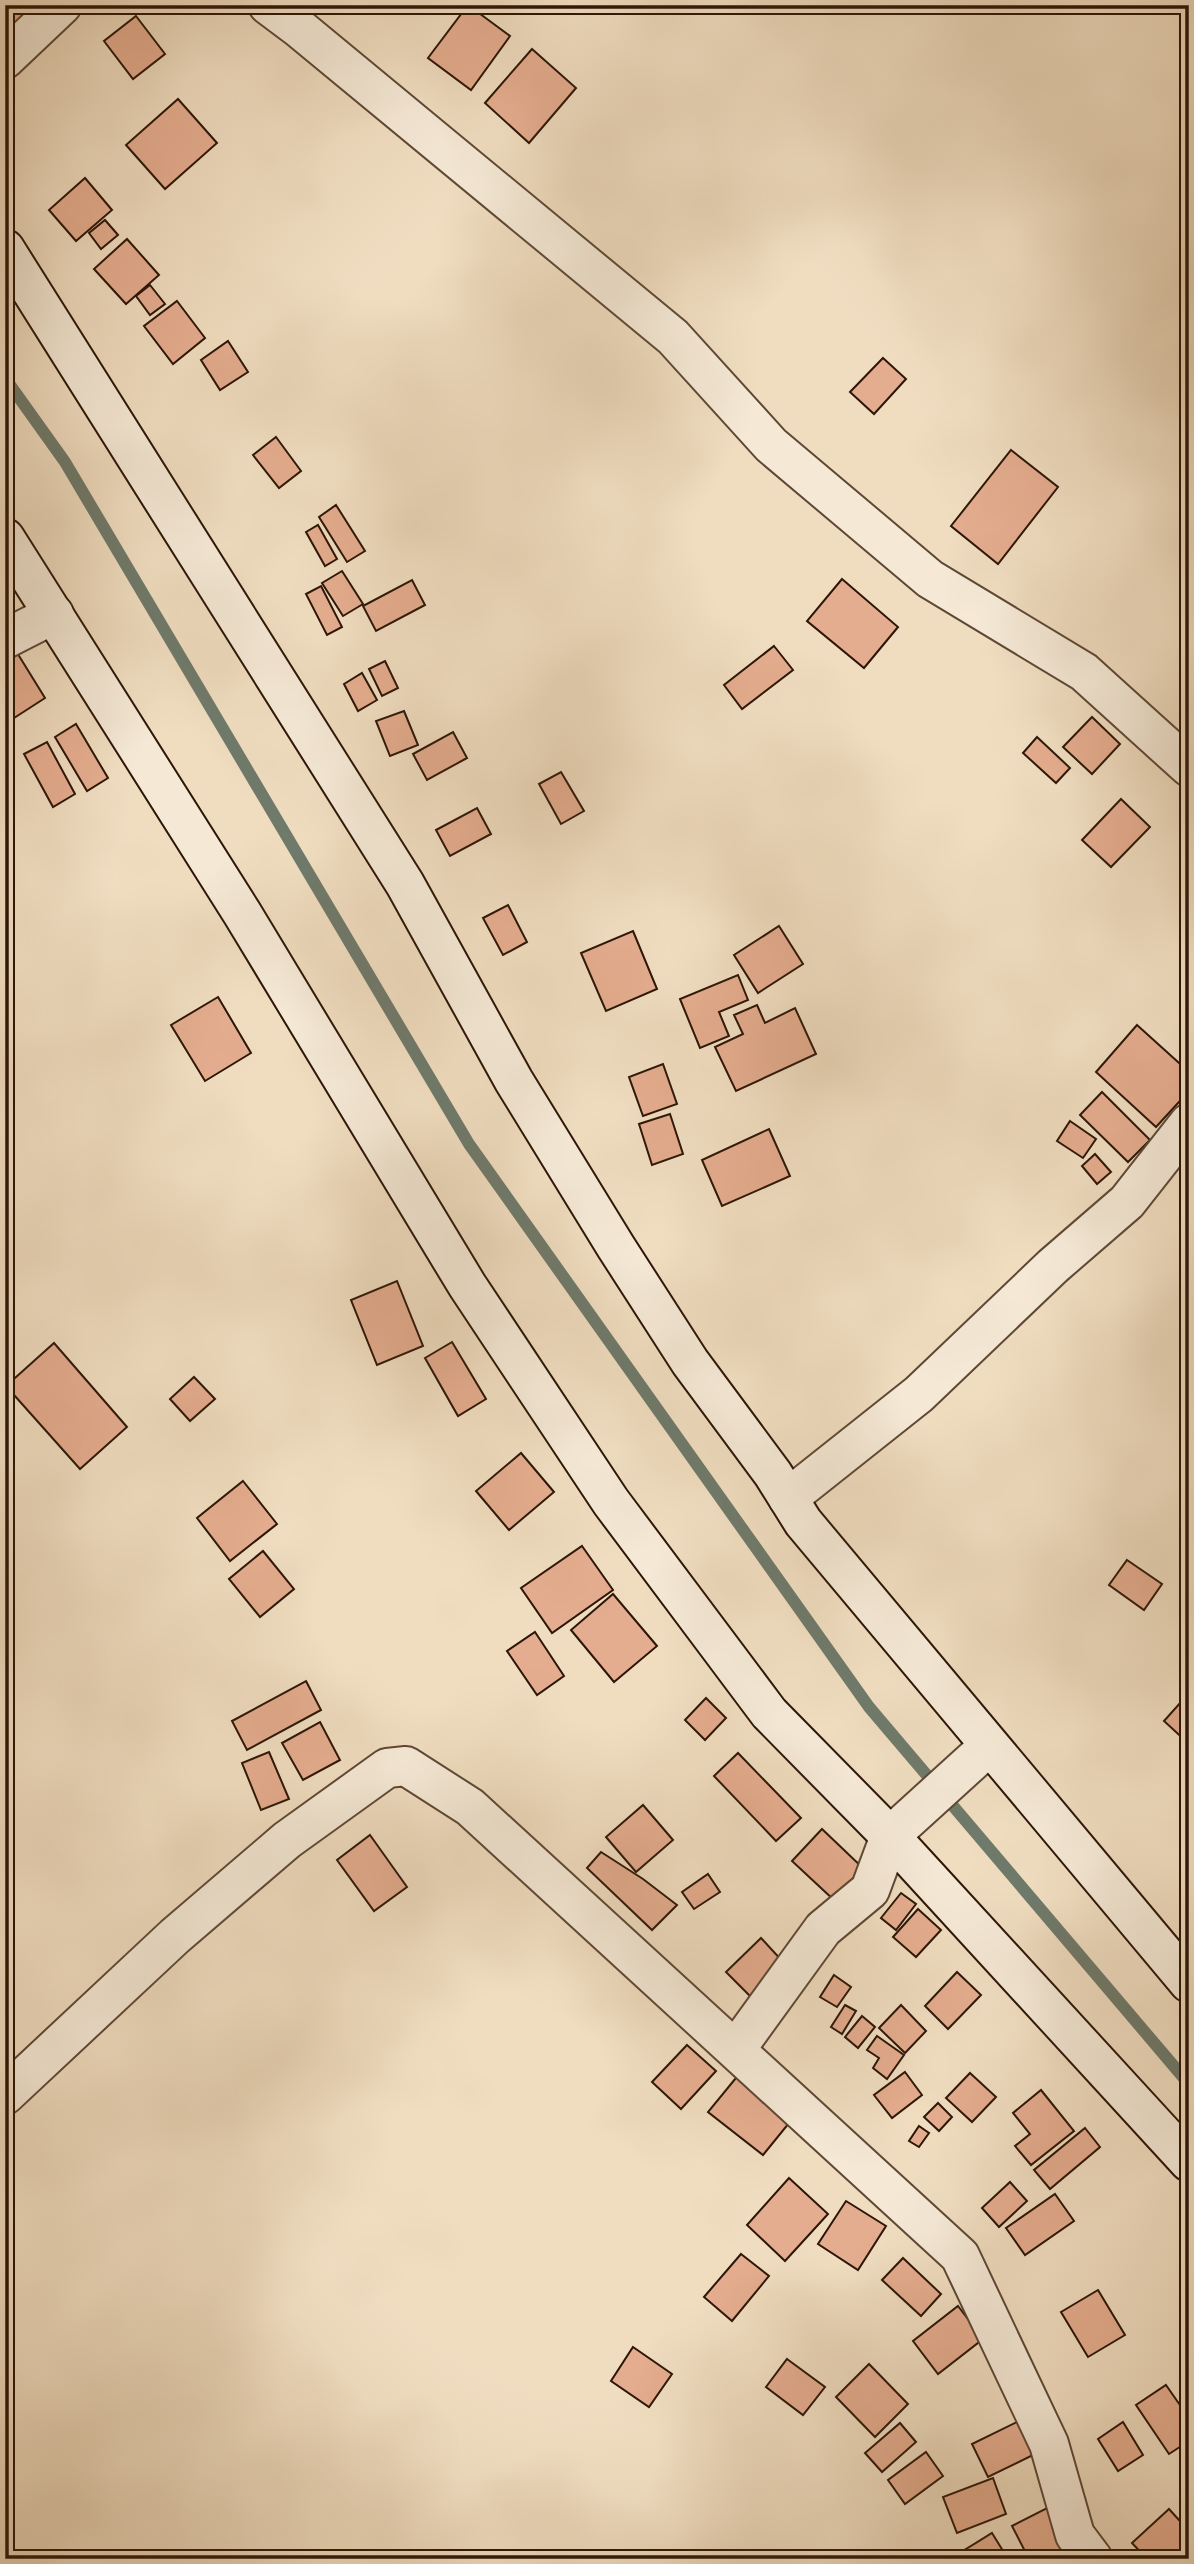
<svg xmlns="http://www.w3.org/2000/svg" width="1194" height="2564" font-family="'Old Standard TT',serif">
  <rect width="100%" height="100%" fill="#f0ddc0"/>
  <filter id="stains"><feTurbulence type="fractalNoise" baseFrequency=".00286" numOctaves="4"/><feColorMatrix values="0 0 0 0 .2 0 0 0 0 .09 0 0 0 0 .02 0 0 0 .5 -.17"/></filter>
  <radialGradient id="worn" r=".72"><stop offset=".6" stop-color="#630" stop-opacity="0"/><stop offset="1" stop-color="#630" stop-opacity=".3"/></radialGradient>
  <g fill="none" stroke-linecap="round" stroke-linejoin="round">
    <path stroke="#6f7a6b" stroke-width="12" d="M 5,378 L 65,462 L 469,1144 L 869,1707 L 1189,2084"/>
  </g>
  <g fill="#e5ad8f" stroke="#2d1607" stroke-width="2">
    <path d="M 5,5 L 37,5 L 5,34 Z"/>
    <path d="M 468,5 L 510,36 L 471,90 L 428,58 Z"/>
    <path d="M 136,16 L 165,54 L 133,79 L 104,41 Z"/>
    <path d="M 532,49 L 576,88 L 529,143 L 485,103 Z"/>
    <path d="M 178,99 L 217,143 L 165,189 L 126,145 Z"/>
    <path d="M 85,178 L 112,210 L 76,241 L 49,210 Z"/>
    <path d="M 105,220 L 118,235 L 101,249 L 89,233 Z"/>
    <path d="M 127,239 L 159,275 L 126,304 L 94,269 Z"/>
    <path d="M 150,285 L 165,304 L 150,315 L 136,296 Z"/>
    <path d="M 177,301 L 205,338 L 173,364 L 144,326 Z"/>
    <path d="M 228,341 L 248,372 L 220,390 L 201,360 Z"/>
    <path d="M 883,358 L 906,379 L 874,414 L 850,392 Z"/>
    <path d="M 276,437 L 301,471 L 279,488 L 253,455 Z"/>
    <path d="M 1011,450 L 1058,487 L 998,564 L 951,526 Z"/>
    <path d="M 336,505 L 365,551 L 347,562 L 319,517 Z"/>
    <path d="M 318,525 L 337,559 L 325,566 L 306,532 Z"/>
    <path d="M 342,571 L 363,604 L 343,616 L 322,583 Z"/>
    <path d="M 842,579 L 898,627 L 864,668 L 807,621 Z"/>
    <path d="M 412,580 L 425,605 L 376,631 L 363,606 Z"/>
    <path d="M 321,586 L 342,627 L 327,635 L 306,594 Z"/>
    <path d="M 774,646 L 793,670 L 742,709 L 724,685 Z"/>
    <path d="M 16,651 L 45,698 L 11,720 L 5,712 L 5,658 Z"/>
    <path d="M 385,661 L 398,688 L 382,696 L 369,669 Z"/>
    <path d="M 362,673 L 377,700 L 358,711 L 344,684 Z"/>
    <path d="M 404,711 L 418,745 L 390,756 L 376,721 Z"/>
    <path d="M 1092,717 L 1120,744 L 1092,774 L 1063,747 Z"/>
    <path d="M 76,724 L 108,778 L 87,791 L 55,737 Z"/>
    <path d="M 453,732 L 467,758 L 427,780 L 413,754 Z"/>
    <path d="M 1037,737 L 1070,768 L 1056,783 L 1023,753 Z"/>
    <path d="M 47,742 L 75,794 L 53,807 L 24,754 Z"/>
    <path d="M 561,772 L 584,811 L 561,824 L 539,784 Z"/>
    <path d="M 1121,799 L 1150,827 L 1111,867 L 1082,840 Z"/>
    <path d="M 477,808 L 491,834 L 450,856 L 436,830 Z"/>
    <path d="M 508,905 L 527,942 L 503,955 L 483,918 Z"/>
    <path d="M 779,926 L 803,964 L 758,993 L 734,955 Z"/>
    <path d="M 633,931 L 657,989 L 606,1011 L 581,953 Z"/>
    <path d="M 738,975 L 748,1000 L 719,1012 L 729,1036 L 700,1048 L 680,999 Z"/>
    <path d="M 218,997 L 251,1053 L 205,1081 L 171,1025 Z"/>
    <path d="M 757,1005 L 765,1023 L 795,1008 L 816,1054 L 736,1091 L 715,1047 L 743,1034 L 734,1015 Z"/>
    <path d="M 1137,1025 L 1189,1072 L 1189,1091 L 1156,1127 L 1096,1072 Z"/>
    <path d="M 663,1064 L 677,1104 L 643,1116 L 629,1077 Z"/>
    <path d="M 1102,1092 L 1150,1140 L 1128,1162 L 1080,1115 Z"/>
    <path d="M 670,1114 L 683,1154 L 652,1165 L 639,1124 Z"/>
    <path d="M 1070,1121 L 1096,1139 L 1083,1158 L 1057,1141 Z"/>
    <path d="M 769,1129 L 790,1176 L 722,1206 L 702,1160 Z"/>
    <path d="M 1095,1154 L 1111,1172 L 1097,1184 L 1082,1166 Z"/>
    <path d="M 397,1281 L 423,1346 L 377,1365 L 351,1300 Z"/>
    <path d="M 452,1342 L 486,1399 L 458,1416 L 425,1358 Z"/>
    <path d="M 54,1343 L 127,1427 L 80,1469 L 6,1386 Z"/>
    <path d="M 194,1377 L 215,1399 L 190,1421 L 170,1399 Z"/>
    <path d="M 521,1453 L 554,1492 L 509,1530 L 476,1491 Z"/>
    <path d="M 243,1481 L 277,1524 L 230,1561 L 197,1518 Z"/>
    <path d="M 582,1546 L 613,1590 L 552,1633 L 521,1588 Z"/>
    <path d="M 263,1551 L 294,1589 L 260,1617 L 229,1579 Z"/>
    <path d="M 1127,1560 L 1162,1584 L 1144,1610 L 1109,1585 Z"/>
    <path d="M 613,1594 L 657,1646 L 614,1682 L 571,1630 Z"/>
    <path d="M 535,1632 L 564,1676 L 537,1695 L 507,1651 Z"/>
    <path d="M 306,1681 L 321,1710 L 247,1750 L 232,1721 Z"/>
    <path d="M 1189,1693 L 1189,1744 L 1164,1721 Z"/>
    <path d="M 706,1698 L 726,1718 L 705,1740 L 685,1720 Z"/>
    <path d="M 320,1722 L 340,1760 L 303,1780 L 282,1743 Z"/>
    <path d="M 269,1752 L 289,1799 L 261,1810 L 242,1763 Z"/>
    <path d="M 738,1753 L 801,1818 L 776,1841 L 714,1776 Z"/>
    <path d="M 643,1805 L 673,1840 L 636,1872 L 606,1837 Z"/>
    <path d="M 822,1829 L 865,1870 L 835,1901 L 792,1861 Z"/>
    <path d="M 370,1835 L 407,1887 L 374,1911 L 337,1860 Z"/>
    <path d="M 601,1852 L 643,1879 L 677,1905 L 652,1930 L 587,1868 Z"/>
    <path d="M 708,1874 L 720,1892 L 694,1909 L 682,1892 Z"/>
    <path d="M 901,1893 L 916,1904 L 896,1930 L 881,1918 Z"/>
    <path d="M 918,1909 L 941,1930 L 916,1957 L 893,1937 Z"/>
    <path d="M 761,1938 L 784,1963 L 750,1996 L 726,1972 Z"/>
    <path d="M 957,1972 L 981,1995 L 948,2029 L 925,2006 Z"/>
    <path d="M 834,1975 L 851,1987 L 837,2007 L 820,1997 Z"/>
    <path d="M 845,2005 L 856,2011 L 842,2034 L 831,2027 Z"/>
    <path d="M 901,2005 L 926,2031 L 905,2053 L 879,2028 Z"/>
    <path d="M 862,2016 L 875,2027 L 858,2048 L 845,2037 Z"/>
    <path d="M 877,2036 L 904,2055 L 887,2079 L 873,2068 L 879,2058 L 867,2050 Z"/>
    <path d="M 687,2045 L 716,2071 L 681,2109 L 652,2082 Z"/>
    <path d="M 905,2072 L 922,2095 L 892,2118 L 874,2095 Z"/>
    <path d="M 740,2073 L 794,2117 L 763,2155 L 708,2112 Z"/>
    <path d="M 970,2073 L 996,2097 L 972,2122 L 946,2098 Z"/>
    <path d="M 1041,2090 L 1074,2131 L 1031,2165 L 1015,2146 L 1030,2134 L 1013,2113 Z"/>
    <path d="M 938,2103 L 952,2117 L 939,2131 L 924,2117 Z"/>
    <path d="M 919,2126 L 929,2133 L 919,2147 L 909,2141 Z"/>
    <path d="M 1085,2128 L 1100,2147 L 1050,2189 L 1034,2170 Z"/>
    <path d="M 789,2178 L 828,2214 L 785,2261 L 747,2225 Z"/>
    <path d="M 1010,2182 L 1027,2201 L 999,2227 L 982,2208 Z"/>
    <path d="M 1055,2194 L 1074,2221 L 1025,2255 L 1006,2228 Z"/>
    <path d="M 846,2201 L 886,2226 L 858,2270 L 818,2244 Z"/>
    <path d="M 741,2254 L 769,2276 L 732,2321 L 704,2297 Z"/>
    <path d="M 903,2258 L 941,2294 L 921,2316 L 882,2280 Z"/>
    <path d="M 1098,2290 L 1125,2335 L 1088,2357 L 1061,2312 Z"/>
    <path d="M 958,2306 L 983,2339 L 938,2374 L 913,2341 Z"/>
    <path d="M 633,2347 L 672,2374 L 649,2407 L 611,2381 Z"/>
    <path d="M 787,2359 L 825,2387 L 803,2415 L 766,2387 Z"/>
    <path d="M 869,2364 L 908,2404 L 875,2437 L 836,2397 Z"/>
    <path d="M 1166,2385 L 1189,2418 L 1189,2441 L 1169,2454 L 1136,2405 Z"/>
    <path d="M 1019,2421 L 1035,2454 L 988,2477 L 972,2444 Z"/>
    <path d="M 1123,2422 L 1143,2455 L 1118,2471 L 1098,2439 Z"/>
    <path d="M 900,2423 L 916,2442 L 882,2472 L 865,2453 Z"/>
    <path d="M 926,2452 L 943,2476 L 905,2504 L 888,2480 Z"/>
    <path d="M 993,2478 L 1006,2514 L 957,2533 L 943,2497 Z"/>
    <path d="M 1053,2505 L 1072,2544 L 1044,2559 L 1029,2559 L 1012,2526 Z"/>
    <path d="M 1169,2509 L 1189,2531 L 1189,2559 L 1147,2559 L 1132,2543 Z"/>
    <path d="M 992,2533 L 1008,2559 L 960,2559 L 958,2554 Z"/>
  </g>
  <g fill="none" stroke-linecap="round" stroke-linejoin="round">
    <defs>
      <g id="minor">
        <path d="M 268,5 L 300,29 L 673,337 L 771,445 L 930,579 L 1084,672 L 1189,767"/>
        <path d="M 5,59 L 62,5"/>
        <path d="M 5,639 L 54,614"/>
        <path d="M 788,1498 L 919,1394 L 1053,1266 L 1127,1202 L 1189,1123"/>
        <path d="M 736,2049 L 823,1929 L 870,1890 L 890,1836 L 989,1746"/>
        <path d="M 5,2095 L 175,1936 L 287,1840 L 387,1768 L 406,1766 L 470,1807 L 960,2256 L 1049,2444 L 1075,2535 L 1093,2559"/>
      </g>
      <g id="secondary">
        <path d="M 5,249 L 405,884 L 514,1081 L 616,1247 L 690,1362 L 773,1474 L 803,1522 L 1189,1983"/>
        <path d="M 5,538 L 242,913 L 467,1285 L 611,1502 L 769,1713 L 890,1836 L 1189,2162"/>
      </g>
    </defs>
    <use href="#minor" stroke="#5e4835" stroke-width="42"/>
    <use href="#secondary" stroke="#2d1607" stroke-width="42"/>
    <use href="#minor" stroke="#f5e9d6" stroke-width="38"/>
    <use href="#secondary" stroke="#f5e9d6" stroke-width="38"/>
  </g>
  <rect width="1194" height="2564" fill="none" stroke="#f0ddc0" stroke-width="28"/>
  <rect x="7" y="7" width="1180" height="2550" fill="none" stroke="#2d1607" stroke-width="3.5"/>
  <rect x="14" y="14" width="1166" height="2536" fill="none" stroke="#2d1607" stroke-width="2"/>
  <rect width="100%" height="100%" filter="url(#stains)"/>
  <rect width="100%" height="100%" fill="url(#worn)"/>
</svg>
